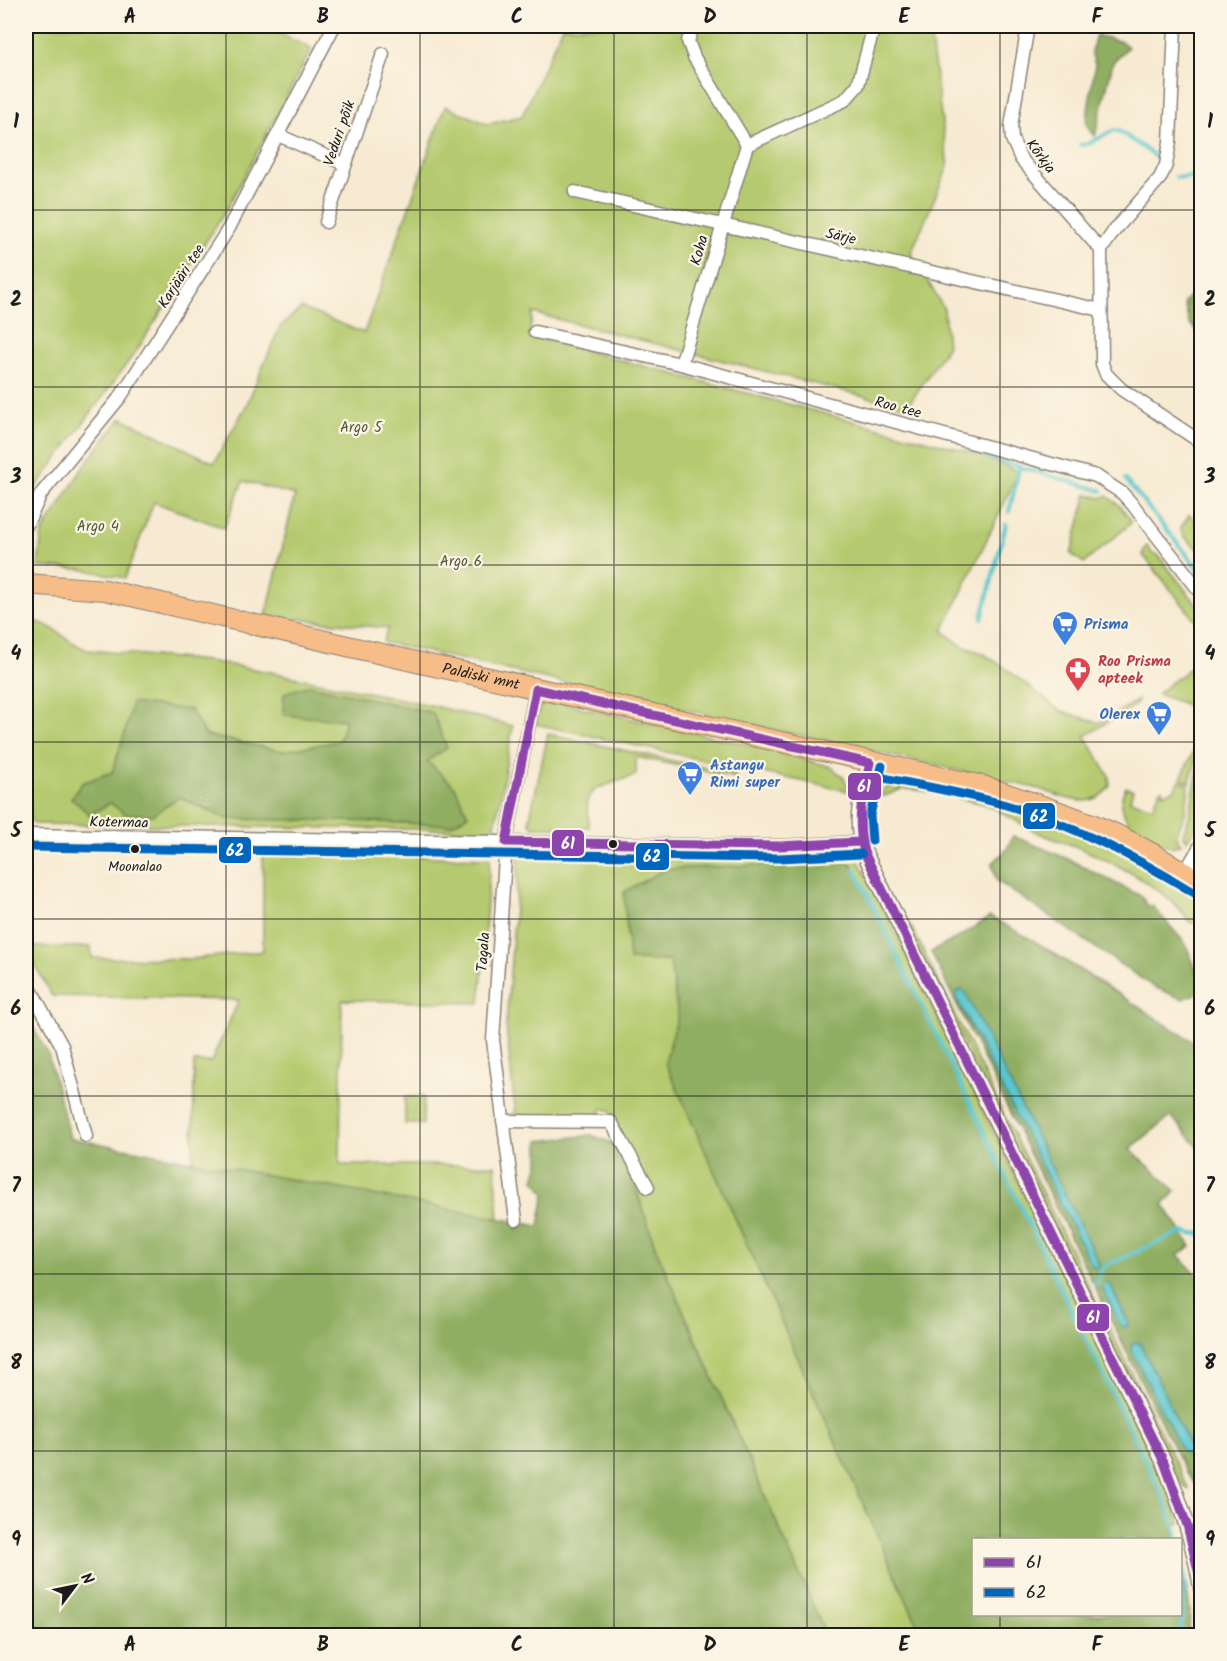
<svg xmlns="http://www.w3.org/2000/svg" width="1227" height="1661" font-family="Kalam,sans-serif">
  <rect width="100%" height="100%" fill="#fcf5e5"/>
  <filter id="ink" filterUnits="userSpaceOnUse"><feTurbulence type="fractalNoise" baseFrequency=".0167" numOctaves="2"/><feDisplacementMap in="SourceGraphic" scale="12" xChannelSelector="R" yChannelSelector="G"/><feConvolveMatrix kernelMatrix="1 2 1 2 8 2 1 2 1" color-interpolation-filters="sRGB"/></filter>
  <filter id="wash" filterUnits="userSpaceOnUse"><feTurbulence type="fractalNoise" baseFrequency=".008" numOctaves="4" result="noise"/><feDisplacementMap in="SourceGraphic" scale="24" xChannelSelector="R" yChannelSelector="G"/><feGaussianBlur stdDeviation="1.35" result="paint"/><feColorMatrix in="noise" values="0 0 0 0 0 0 0 0 0 0 0 0 0 0 0 0 0 1.4 0 .05"/><feComposite in="paint" operator="in"/></filter>
  <g filter="url(#wash)">
    <rect width="100%" height="100%" fill="#f7ead2"/>
    <g fill="#b5ca6f" stroke="#687346" stroke-width="1.5">
      <path d="M 26,26 L 264,26 L 312,49 L 226,210 L 137,350 L 26,501 Z"/>
      <path d="M 563,26 L 929,26 L 948,167 L 911,253 L 944,309 L 947,347 L 907,407 L 533,313 L 529,336 L 975,453 L 1019,472 L 943,631 L 962,646 L 982,653 L 1004,667 L 1059,710 L 1098,723 L 1138,700 L 1137,704 L 1085,736 L 1109,776 L 1110,785 C 1092,814 1062,796 1036,788 L 383,642 L 388,628 L 266,616 L 295,495 L 243,481 L 224,528 L 154,502 L 125,578 L 81,569 L 38,567 L 42,533 L 88,460 L 122,418 L 214,463 L 246,406 L 280,327 L 301,308 L 364,333 L 445,106 L 487,124 L 522,116 Z"/>
      <path d="M 1087,494 L 1101,498 L 1107,496 L 1119,505 L 1131,520 L 1130,524 L 1084,563 L 1071,554 Z"/>
      <path d="M 1189,515 L 1201,524 L 1201,543 L 1198,550 L 1184,536 L 1180,529 Z"/>
      <path d="M 1147,546 L 1152,553 L 1158,555 L 1201,610 L 1201,623 L 1199,625 L 1143,555 L 1144,550 Z"/>
      <path d="M 27,620 C 54,623 63,640 87,650 L 208,661 L 270,672 L 430,705 L 513,726 L 495,826 L 488,830 L 34,824 L 30,818 Z"/>
      <path d="M 1201,659 L 1201,710 L 1157,694 Z"/>
      <path d="M 552,701 L 772,750 L 831,767 L 843,777 L 850,790 L 847,791 L 535,724 L 540,707 Z"/>
      <path d="M 1201,713 L 1201,745 L 1189,783 L 1181,778 L 1194,750 Z"/>
      <path d="M 548,734 L 735,774 L 736,778 L 636,757 L 636,775 L 595,789 L 587,801 L 589,827 L 533,827 L 529,822 Z"/>
      <path d="M 1201,760 C 1202,789 1206,817 1187,840 L 1183,835 C 1184,828 1188,823 1189,817 C 1193,798 1195,779 1201,760 Z"/>
      <path d="M 1180,780 L 1189,786 L 1185,814 L 1177,832 L 1177,837 L 1181,844 L 1171,847 C 1151,837 1124,830 1122,805 C 1121,799 1123,792 1126,787 L 1133,790 L 1130,800 L 1153,807 L 1160,790 L 1162,789 L 1163,793 L 1174,790 Z"/>
      <path d="M 892,785 L 925,787 L 995,802 L 1043,817 L 1120,849 L 1201,895 L 1199,903 L 1201,907 L 1193,923 L 1190,922 C 1165,886 1112,861 1072,845 C 1059,840 1045,837 1033,830 C 1016,822 1002,811 985,804 C 963,800 924,788 905,789 C 894,789 889,798 878,796 L 884,789 Z"/>
      <path d="M 847,851 L 855,854 L 878,897 L 1159,1468 L 1180,1523 L 1175,1525 L 1157,1484 L 855,869 L 847,861 L 625,893 L 629,960 L 670,961 L 678,1016 L 666,1063 L 922,1635 L 826,1635 L 656,1249 L 610,1110 L 601,1109 L 599,1119 L 516,1117 L 506,1025 L 519,857 L 522,853 L 627,853 L 629,860 L 637,860 L 638,853 L 813,855 Z"/>
      <path d="M 263,854 L 490,858 L 480,1003 L 342,1000 L 340,1165 L 495,1165 L 499,1219 L 193,1162 L 194,1062 L 211,1062 L 239,1000 L 52,996 L 29,954 L 28,947 L 91,947 L 92,958 L 191,959 L 263,951 Z"/>
      <path d="M 910,924 L 1189,1490 L 1181,1484 L 1154,1430 L 905,925 Z"/>
      <path d="M 405,1097 L 424,1097 L 423,1124 L 405,1124 Z"/>
    </g>
    <g fill="#90ae62" stroke="#56653f" stroke-width="1.5">
      <path d="M 1096,35 L 1122,42 L 1128,47 L 1113,62 L 1095,136 L 1086,124 L 1095,64 L 1091,52 Z"/>
      <path d="M 1201,284 L 1201,283 L 1201,335 L 1189,323 L 1184,302 Z"/>
      <path d="M 310,685 L 433,713 L 447,748 L 427,761 L 455,787 L 468,815 L 451,825 L 352,821 L 227,819 L 179,797 L 153,815 L 125,814 L 110,803 L 90,815 L 71,798 L 82,783 L 112,772 L 125,732 L 132,703 L 191,710 L 205,735 L 282,751 L 339,741 L 345,720 L 283,715 L 284,693 Z"/>
      <path d="M 1013,836 L 1066,858 L 1141,896 L 1147,905 L 1153,907 L 1185,943 L 1201,981 L 1201,989 L 1195,994 L 1182,999 L 1154,987 L 997,881 L 992,864 L 1007,849 Z"/>
      <path d="M 847,861 L 855,869 L 1157,1484 L 1175,1525 L 1177,1539 L 974,1540 L 974,1614 L 1180,1614 L 1181,1558 L 1190,1609 L 1189,1635 L 922,1635 L 665,1062 L 678,1016 L 670,961 L 629,960 L 624,892 L 665,869 Z"/>
      <path d="M 990,917 L 1036,942 L 1194,1042 L 1201,1050 L 1201,1150 L 1171,1116 L 1130,1149 L 1176,1191 L 1163,1204 L 1191,1246 L 1178,1255 L 1201,1279 L 1202,1479 L 1195,1484 L 1184,1469 L 931,952 L 962,935 Z"/>
      <path d="M 26,1014 L 48,1054 L 70,1138 L 539,1226 L 545,1193 L 534,1179 L 539,1163 L 539,1141 L 591,1135 L 622,1146 L 656,1249 L 826,1635 L 26,1635 Z"/>
    </g>
    <g fill="#5ac7cf" stroke="#3b7276" stroke-width="1.5">
      <path d="M 961,990 L 965,992 L 1099,1263 L 1099,1267 L 1095,1268 L 1092,1266 L 956,997 L 957,992 Z"/>
      <path d="M 1106,1283 L 1110,1284 L 1128,1322 L 1128,1326 L 1124,1327 L 1120,1325 L 1102,1288 Z"/>
      <path d="M 1136,1342 L 1140,1343 L 1191,1449 L 1190,1453 L 1187,1454 L 1183,1453 L 1131,1349 L 1132,1344 Z"/>
    </g>
    <g fill="none" stroke-linecap="round" stroke-linejoin="round">
      <g stroke="#5ac7cf" stroke-width="4">
        <path d="M 1080,145 L 1088,144 L 1114,130 L 1121,132 L 1156,157"/>
        <path d="M 1176,177 C 1185,179 1192,174 1202,178"/>
        <path d="M 987,457 L 1102,491"/>
        <path d="M 1125,479 L 1202,573"/>
        <path d="M 1009,512 L 1020,466"/>
        <path d="M 982,618 L 1006,524"/>
        <path d="M 1199,790 L 1202,782"/>
        <path d="M 855,869 L 1157,1484 L 1175,1525 L 1178,1540"/>
        <path d="M 1094,1284 L 1098,1281 L 1101,1271 L 1105,1266 L 1174,1235 L 1185,1232 L 1191,1234 L 1202,1233"/>
        <path d="M 1180,1636 C 1184,1607 1187,1579 1180,1551"/>
      </g>
    </g>
  </g>
  <g filter="url(#ink)">
    <g fill="none" stroke-linecap="round" stroke-linejoin="round">
      <defs>
        <g id="minor">
          <path d="M 1028,26 L 1011,126 L 1012,139 L 1021,159 L 1101,250 L 1102,364 L 1106,374 L 1121,389 L 1202,443"/>
          <path d="M 278,135 L 344,164"/>
          <path d="M 747,145 L 845,100 L 858,85 L 874,26"/>
          <path d="M 575,192 L 1101,310"/>
          <path d="M 326,222 L 383,54"/>
          <path d="M 1101,250 L 1114,231 L 1160,178 L 1166,165 L 1170,142 L 1175,26"/>
          <path d="M 535,332 L 681,364 L 1096,476 L 1122,493 L 1133,505 L 1202,594"/>
          <path d="M 681,364 L 747,145 L 694,57 L 688,41 L 693,26"/>
          <path d="M 26,526 L 41,494 L 121,396 L 229,228 L 334,26"/>
          <path d="M 26,835 L 779,846 L 860,842"/>
          <path d="M 26,981 L 62,1046 L 86,1136"/>
          <path d="M 503,1121 L 611,1122 L 648,1187"/>
          <path d="M 516,1220 L 493,1040 L 506,842 L 536,689"/>
        </g>
        <g id="tertiary">
          <path d="M 870,763 C 862,795 854,819 864,852 L 1164,1462 C 1181,1505 1195,1545 1202,1590"/>
          <path d="M 1186,873 L 1202,846"/>
        </g>
        <g id="primary">
          <path id="s1" d="M 26,584 L 105,590 L 425,664 L 983,786 C 1027,801 1071,814 1113,833 C 1144,848 1173,865 1202,884"/>
        </g>
      </defs>
      <use href="#minor" stroke="#8a8377" stroke-width="15"/>
      <use href="#tertiary" stroke="#8a8377" stroke-width="18"/>
      <use href="#primary" stroke="#8a8377" stroke-width="22"/>
      <use href="#minor" stroke="#fff" stroke-width="12"/>
      <use href="#tertiary" stroke="#fff" stroke-width="15"/>
      <use href="#primary" stroke="#f7bd88" stroke-width="20"/>
      <defs>
        <path id="bus-1" d="M 860,842 L 779,846 L 506,842 L 536,689 L 870,763 C 862,794 856,821 864,852 L 1164,1462 L 1187,1525 L 1202,1587"/>
        <g id="bus-2">
          <path d="M 868,775 C 914,784 961,792 1006,805 C 1073,825 1136,857 1196,894"/>
          <path d="M 872,841 L 870,815 L 882,766"/>
          <path d="M 26,847 L 779,858 L 861,854"/>
        </g>
      </defs>
      <use href="#bus-1" stroke="#fcf5e5" stroke-width="14"/>
      <use href="#bus-2" stroke="#fcf5e5" stroke-width="14"/>
      <use href="#bus-1" stroke="#8e44ad" stroke-width="9"/>
      <use href="#bus-2" stroke="#0065bd" stroke-width="9"/>
    </g>
  </g>
  <path fill="none" stroke="#1c1c1c" stroke-width="1.5" stroke-opacity="0.55" d="M 226,26 L 226,1636M 420,26 L 420,1636M 614,26 L 614,1636M 807,26 L 807,1636M 1000,26 L 1000,1540M 26,210 L 1202,210M 26,387 L 1202,387M 26,565 L 1202,565M 26,742 L 1202,742M 26,919 L 1202,919M 26,1096 L 1202,1096M 26,1274 L 1202,1274M 26,1451 L 1202,1451M 1000,1614 L 1000,1636"/>
  <defs>
    <symbol id="supermarket-pin" viewBox="-11 -11 22 30"><path d="M0 17L-7.5 6A9.5 9.5 0 1 1 7.5 6Z" fill="#3f7fe0" stroke="#fcf5e5"/><path d="M-6-5.5h2.5l.6 2H6L4.5 2H-2.5L-4.4-4H-6ZM-1.5 3.2a1.3 1.3 0 1 0 .1 0ZM3 3.2a1.3 1.3 0 1 0 .1 0Z" fill="#fff"/></symbol>
    <symbol id="pharmacy-pin" viewBox="-11 -11 22 30"><path d="M0 17L-7.5 6A9.5 9.5 0 1 1 7.5 6Z" fill="#e0444e" stroke="#fcf5e5"/><path d="M-2-6h4v4h4v4h-4v4h-4v-4h-4v-4h4Z" fill="#fff"/></symbol>
  </defs>
  <g fill-rule="evenodd">
    <use href="#supermarket-pin" x="1050" y="609" width="30" height="40"/>
    <use href="#pharmacy-pin" x="1063" y="655" width="30" height="40"/>
    <use href="#supermarket-pin" x="1144" y="699" width="30" height="40"/>
    <use href="#supermarket-pin" x="675" y="759" width="30" height="40"/>
  </g>
  <g fill="#1c1c1c" stroke="#fcf5e5" stroke-width="2">
    <circle cx="613" cy="844" r="5"/>
    <circle cx="135" cy="849" r="5"/>
  </g>
  <g text-anchor="middle" stroke-width="4.5" stroke-linejoin="round" paint-order="stroke">
    <g font-size="14" fill="#1c1c1c" stroke="#fcf5e5">
      <text x="135" y="871">Moonalao</text>
    </g>
    <g font-size="15" fill="#1c1c1c" stroke="#fcf5e5">
      <text transform="translate(339 133) rotate(-71)" y="5">Veduri põik</text>
      <text transform="translate(1041 156) rotate(53)" y="5">Kõrkja</text>
      <text transform="translate(841 236) rotate(13)" y="5">Särje</text>
      <text transform="translate(699 250) rotate(-74)" y="5">Koha</text>
      <text transform="translate(181 276) rotate(-57)" y="5">Karjääri tee</text>
      <text transform="translate(898 407) rotate(15)" y="5">Roo tee</text>
      <text dy="5" stroke="none"><textPath href="#s1" startOffset="465">Paldiski mnt</textPath></text>
      <text transform="translate(119 822) rotate(1)" y="5">Kotermaa</text>
      <text transform="translate(483 952) rotate(-86)" y="5">Tagala</text>
    </g>
    <g font-size="15" fill="#525939" stroke="#fcf5e5">
      <text x="361" y="432">Argo 5</text>
      <text x="98" y="531">Argo 4</text>
      <text x="461" y="566">Argo 6</text>
    </g>
    <g font-size="15" font-weight="bold" fill="#366cbe" stroke="#fcf5e5" text-anchor="start">
      <text x="1084" y="629">Prisma</text>
      <text x="1140" y="719" text-anchor="end">Olerex</text>
      <text x="710" y="770">Astangu<tspan x="710" dy="17">Rimi super</tspan></text>
    </g>
    <g font-size="15" font-weight="bold" fill="#be3a42" stroke="#fcf5e5" text-anchor="start">
      <text x="1098" y="666">Roo Prisma<tspan x="1098" dy="17">apteek</tspan></text>
    </g>
  </g>
  <g stroke="#fcf5e5" stroke-width="2">
    <rect x="847" y="772" width="35" height="29" rx="6" fill="#8e44ad"/>
    <rect x="1022" y="802" width="34" height="28" rx="6" fill="#0065bd"/>
    <rect x="551" y="829" width="34" height="28" rx="6" fill="#8e44ad"/>
    <rect x="218" y="836" width="34" height="28" rx="6" fill="#0065bd"/>
    <rect x="635" y="842" width="35" height="29" rx="6" fill="#0065bd"/>
    <rect x="1076" y="1303" width="34" height="29" rx="6" fill="#8e44ad"/>
  </g>
  <g font-size="16" text-anchor="middle" font-weight="bold" fill="#fff">
    <text x="864" y="792">61</text>
    <text x="1039" y="822">62</text>
    <text x="568" y="849">61</text>
    <text x="235" y="856">62</text>
    <text x="652" y="862">62</text>
    <text x="1093" y="1323">61</text>
  </g>
  <rect width="1227" height="1661" fill="none" stroke="#fcf5e5" stroke-width="66"/>
  <rect x="972" y="1538" width="210" height="78" fill="#fcf5e5" stroke="#a29e95" stroke-width="1.5"/>
  <rect x="984" y="1558" width="30" height="9" fill="#8e44ad" stroke="#a29e95" stroke-width="1.5"/>
  <text x="1026" y="1568" font-size="18" fill="#1c1c1c">61</text>
  <rect x="984" y="1588" width="30" height="9" fill="#0065bd" stroke="#a29e95" stroke-width="1.5"/>
  <text x="1026" y="1598" font-size="18" fill="#1c1c1c">62</text>
  <g transform="translate(75 1586) rotate(58)" stroke="#fcf5e5" stroke-width="4.5" paint-order="stroke">
  <path d="M0-4.5L10 22L0 15L-10 22Z" fill="#1c1c1c"/>
  <text y="-9" font-size="16" font-weight="bold" text-anchor="middle" fill="#1c1c1c">N</text>
  </g>
  <rect x="33" y="33" width="1161" height="1595" fill="none" stroke="#1c1c1c" stroke-width="2"/>
  <g font-size="20" text-anchor="middle" font-weight="bold" fill="#1c1c1c">
    <text x="130" y="23">A</text>
    <text x="323" y="23">B</text>
    <text x="517" y="23">C</text>
    <text x="710" y="23">D</text>
    <text x="904" y="23">E</text>
    <text x="1097" y="23">F</text>
    <text x="16" y="128">1</text>
    <text x="1210" y="128">1</text>
    <text x="16" y="306">2</text>
    <text x="1210" y="306">2</text>
    <text x="16" y="483">3</text>
    <text x="1210" y="483">3</text>
    <text x="16" y="660">4</text>
    <text x="1210" y="660">4</text>
    <text x="16" y="837">5</text>
    <text x="1210" y="837">5</text>
    <text x="16" y="1015">6</text>
    <text x="1210" y="1015">6</text>
    <text x="16" y="1192">7</text>
    <text x="1210" y="1192">7</text>
    <text x="16" y="1369">8</text>
    <text x="1210" y="1369">8</text>
    <text x="16" y="1546">9</text>
    <text x="1210" y="1546">9</text>
    <text x="130" y="1651">A</text>
    <text x="323" y="1651">B</text>
    <text x="517" y="1651">C</text>
    <text x="710" y="1651">D</text>
    <text x="904" y="1651">E</text>
    <text x="1097" y="1651">F</text>
  </g>
</svg>
